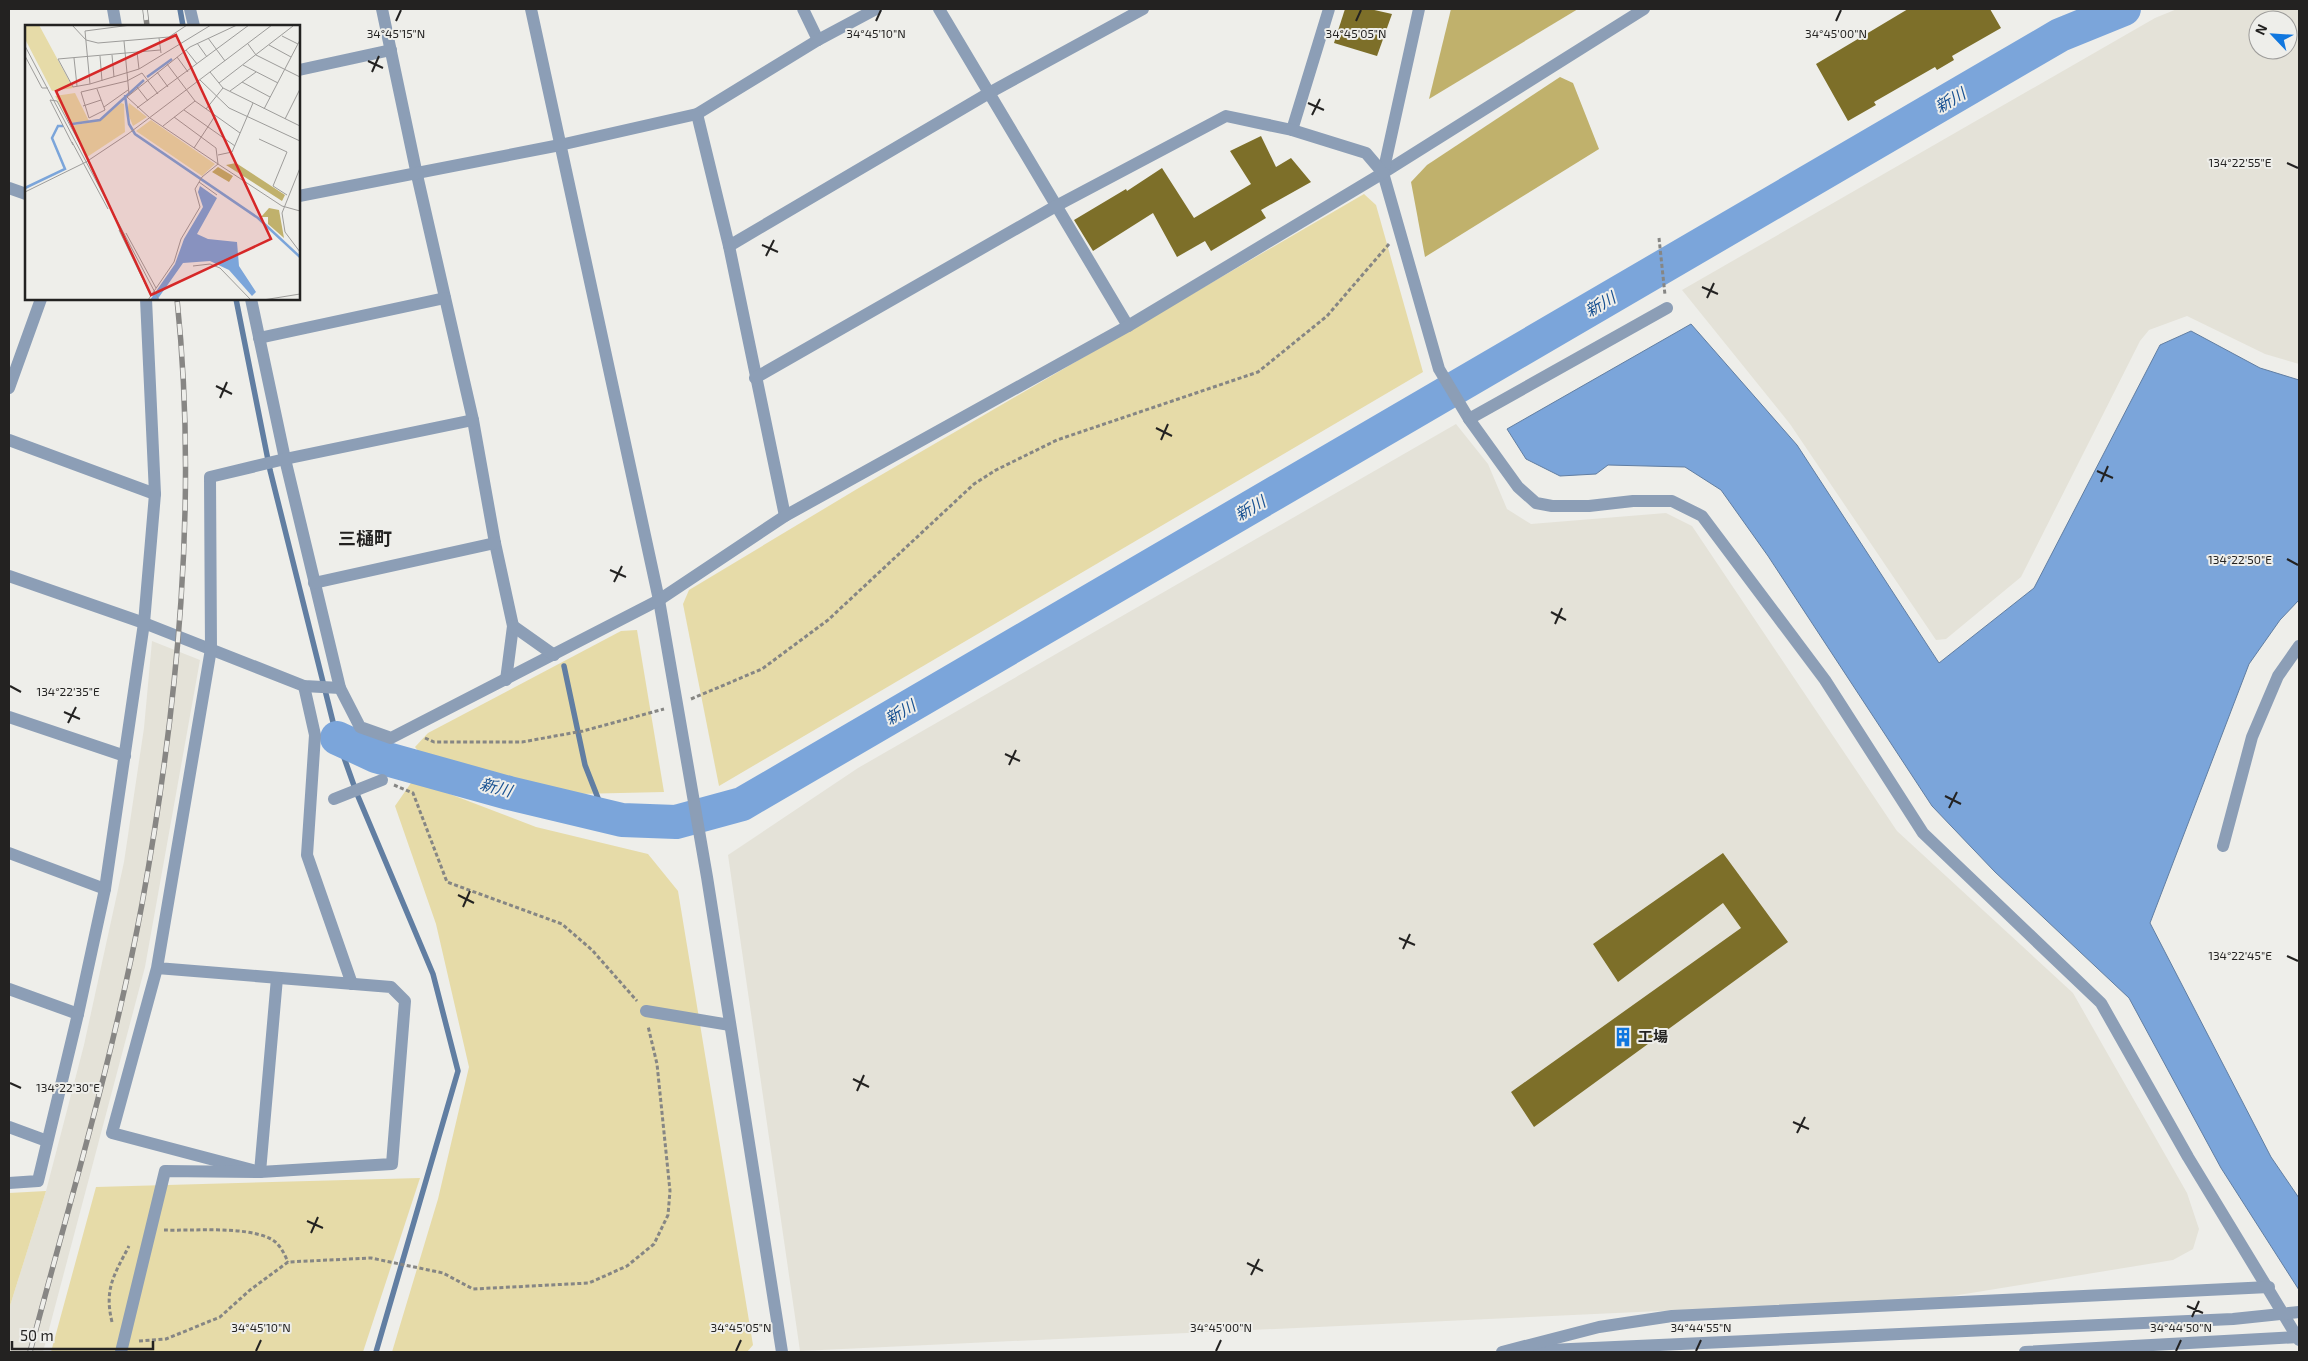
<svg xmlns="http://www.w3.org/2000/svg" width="2308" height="1361" font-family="'Exo 2','Noto Sans JP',sans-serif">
  <rect width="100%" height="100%" fill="#eeeeea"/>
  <g fill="#e4e2d8" fill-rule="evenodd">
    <path d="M 2177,9 L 2299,9 L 2299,364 L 2265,354 L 2187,316 L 2149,330 L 2140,341 L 2021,577 L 1946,639 L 1936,640 L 1790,424 L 1682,290 L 2155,18 ZM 2258,20 L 2288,20 L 2288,50 L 2258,50 Z"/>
    <path d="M 1456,424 L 1488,464 L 1507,509 L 1531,524 L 1666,513 L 1692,526 L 1897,831 L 2073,993 L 2187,1193 L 2199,1229 L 2193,1249 L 2173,1260 L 1940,1298 L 800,1351 L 728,855 L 858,768 Z"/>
    <path d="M 152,641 L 200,660 L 145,967 L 43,1352 L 9,1352 L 9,1309 L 46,1191 L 84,1045 L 124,862 L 144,728 Z"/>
  </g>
  <g fill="#e6dba8">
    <path d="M 1364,194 L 1376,205 L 1423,372 L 719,786 L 683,604 L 689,590 L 857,489 Z"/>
    <path d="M 637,630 L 664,792 L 577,794 L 491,778 L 424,758 L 415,747 L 428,733 L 621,631 Z"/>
    <path d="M 413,780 L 536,827 L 648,854 L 678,891 L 753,1345 L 747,1352 L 392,1352 L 438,1199 L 469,1067 L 436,924 L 395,806 Z"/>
    <path d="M 420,1178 L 363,1352 L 51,1352 L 96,1187 Z"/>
    <path d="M 46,1191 L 9,1309 L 9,1193 Z"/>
  </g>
  <g fill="#c0b16c">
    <path d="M 1451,9 L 1578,9 L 1429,99 Z"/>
    <path d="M 1560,77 L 1573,83 L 1599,149 L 1425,257 L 1411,182 L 1427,165 Z"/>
  </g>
  <path fill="#7ba5da" stroke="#617ea2" d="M 1691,324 L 1797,445 L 1939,663 L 2034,588 L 2160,345 L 2191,331 L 2260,368 L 2299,380 L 2299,600 L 2280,620 L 2249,664 L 2150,923 L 2271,1157 L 2299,1198 L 2299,1290 L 2221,1168 L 2129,998 L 1995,872 L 1932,806 L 1768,556 L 1721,490 L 1685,467 L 1608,465 L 1596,474 L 1560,476 L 1526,459 L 1507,429 Z"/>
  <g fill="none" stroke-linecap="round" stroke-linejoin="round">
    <g stroke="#617ea2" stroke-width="5.5">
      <path d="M 180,9 L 183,26"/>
      <path d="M 236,299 L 270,470 L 337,738 L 357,794 L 433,974 L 458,1071 L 376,1352"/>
      <path d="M 564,666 L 585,765 L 605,816"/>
    </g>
    <path stroke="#7ba5da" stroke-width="34" d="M 337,738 L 376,756 L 509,793 L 622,820 L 676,822 L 742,804 L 2060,35 L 2124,9"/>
  </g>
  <g fill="#7d6f29">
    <path d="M 1345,9 L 1370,9 L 1392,14 L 1377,56 L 1334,43 Z"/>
    <path d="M 1908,9 L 1990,9 L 2001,28 L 1952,56 L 1954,60 L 1937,70 L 1935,67 L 1874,102 L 1876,105 L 1848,121 L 1816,64 Z"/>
    <path d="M 1261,136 L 1276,167 L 1291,158 L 1311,182 L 1261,210 L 1266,218 L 1211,251 L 1205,241 L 1177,257 L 1153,213 L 1093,251 L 1074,220 L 1126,189 L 1127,191 L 1162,168 L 1194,218 L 1251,184 L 1230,151 Z"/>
    <path d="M 1723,853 L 1788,942 L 1534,1127 L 1511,1092 L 1741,928 L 1723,903 L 1618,982 L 1593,944 Z"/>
  </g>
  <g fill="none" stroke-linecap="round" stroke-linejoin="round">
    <g stroke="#868684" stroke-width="3" stroke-dasharray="4 2.5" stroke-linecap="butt">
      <path d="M 1659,238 L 1665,295"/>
      <path d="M 691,699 L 762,669 L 828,620 L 974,484 L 996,470 L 1057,440 L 1258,372 L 1327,316 L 1389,244"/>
      <path d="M 425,738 L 434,742 L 522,742 L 583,731 L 664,709"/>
      <path d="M 394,785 L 413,793 L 447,882 L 562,924 L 592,950 L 637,1001"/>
      <path d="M 164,1230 C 195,1231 242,1226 269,1238 C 279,1242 284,1253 288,1262"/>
      <path d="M 112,1322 C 104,1289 114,1275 129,1246"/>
      <path d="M 139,1341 L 166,1339 L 220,1317 L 250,1290 L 288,1262 L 371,1258 L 443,1273 L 473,1289 L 589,1283 L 627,1266 L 654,1244 L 668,1215 L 670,1191 L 657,1064 L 648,1026"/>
    </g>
    <g stroke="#8c9eb6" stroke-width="12">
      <path d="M 113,9 L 116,26"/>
      <path d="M 190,9 L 194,26"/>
      <path d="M 382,9 L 417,175 L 473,420 L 495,543 L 513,626 L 506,680"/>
      <path d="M 531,9 L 659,600 L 707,877 L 782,1352"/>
      <path d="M 803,9 L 818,40"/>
      <path d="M 939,9 L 1128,326"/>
      <path d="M 1644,9 L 1383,173 L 1439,369 L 1469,419 L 1518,487 L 1536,503 L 1552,506 L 1589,506 L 1633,501 L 1672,501 L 1702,516 L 1825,680 L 1923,833 L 2101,1003 L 2188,1157 L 2299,1340"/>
      <path d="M 299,70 L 391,50"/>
      <path d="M 697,114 L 729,246 L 785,516"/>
      <path d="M 1292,130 L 1329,9"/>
      <path d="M 9,188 L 26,194"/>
      <path d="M 299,196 L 560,145 L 697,114 L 818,40 L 876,9"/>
      <path d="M 729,246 L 989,93 L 1143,9"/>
      <path d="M 251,299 L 285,459 L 340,688 L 360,727 L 391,738 L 659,600 L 785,516 L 1128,326 L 1383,173 L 1419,9"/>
      <path d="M 259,338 L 445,298"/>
      <path d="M 755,378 L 1056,206 L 1226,116 L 1292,130 L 1366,153 L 1383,173"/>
      <path d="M 9,388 L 41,299"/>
      <path d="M 1469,419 L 1667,308"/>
      <path d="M 9,440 L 155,494"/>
      <path d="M 9,576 L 144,623 L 304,686 L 340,688"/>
      <path d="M 314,583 L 495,543"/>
      <path d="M 513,626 L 554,655"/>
      <path d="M 304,686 L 315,735 L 307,855 L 352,984"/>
      <path d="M 9,717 L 125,756"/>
      <path d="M 334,799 L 382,780"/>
      <path d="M 2223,846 L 2252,737 L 2278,676 L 2299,646"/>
      <path d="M 9,853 L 105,889"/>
      <path d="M 157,968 L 391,987 L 405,1001 L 392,1164 L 260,1172 L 112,1133 L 157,968 L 211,649 L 210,477 L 285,459 L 473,420"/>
      <path d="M 9,989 L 78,1014"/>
      <path d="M 646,1011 L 730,1025"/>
      <path d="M 9,1127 L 47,1141"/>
      <path d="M 9,1183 L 38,1181 L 78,1014 L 105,889 L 144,623 L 155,494 L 146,299"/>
      <path d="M 1527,1351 L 1988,1330"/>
      <path d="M 121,1352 L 165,1171 L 260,1172 L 277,978"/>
      <path d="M 1502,1352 L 1599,1327 L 1672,1316 L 2269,1287"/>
    </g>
    <defs>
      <g id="rail">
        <path d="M 145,9 L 147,26"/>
        <path d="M 30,1352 C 69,1204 114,1055 142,904 C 178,705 198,500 177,299"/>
      </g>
    </defs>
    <use href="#rail" stroke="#878684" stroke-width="5.5"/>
    <use href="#rail" stroke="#eeeeea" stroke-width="4" stroke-dasharray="11" stroke-linecap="butt"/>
    <g stroke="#8c9eb6" stroke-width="12">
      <path d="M 1988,1330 L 2233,1319 L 2299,1312"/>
      <path d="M 2025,1352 L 2299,1337"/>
    </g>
  </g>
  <path fill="none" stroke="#232221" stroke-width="2" d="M 396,21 L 401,10M 876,21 L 881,10M 1356,21 L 1361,10M 1836,21 L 1841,10M 368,61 L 383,68M 372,72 L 379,56M 1308,103 L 1324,110M 1312,115 L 1320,99M 2287,163 L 2298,168M 762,245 L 778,252M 766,256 L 774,240M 1702,287 L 1718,294M 1707,298 L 1714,283M 216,386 L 232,394M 220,398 L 227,382M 1156,428 L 1172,436M 1161,440 L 1168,424M 2097,471 L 2113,478M 2101,482 L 2108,466M 2287,559 L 2298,565M 610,570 L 626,577M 614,582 L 622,566M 1551,612 L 1566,620M 1555,624 L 1562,608M 10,686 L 21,692M 64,712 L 80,719M 68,723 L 76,707M 1005,754 L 1020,761M 1009,765 L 1016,750M 1945,796 L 1961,804M 1949,808 L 1957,792M 458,895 L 474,903M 463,907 L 470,891M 1399,938 L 1415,945M 1403,949 L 1410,934M 2287,956 L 2298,961M 853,1079 L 869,1087M 10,1083 L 21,1088M 857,1091 L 864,1075M 1793,1122 L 1809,1129M 1797,1133 L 1805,1117M 307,1221 L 323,1228M 311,1233 L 318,1217M 1247,1263 L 1263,1271M 1251,1275 L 1259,1259M 2187,1306 L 2203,1313M 2192,1317 L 2199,1301M 256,1351 L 261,1340M 736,1351 L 741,1340M 1216,1351 L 1221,1340M 1696,1351 L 1701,1340M 2176,1351 L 2181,1340"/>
  <defs>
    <symbol id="building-bare" viewBox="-9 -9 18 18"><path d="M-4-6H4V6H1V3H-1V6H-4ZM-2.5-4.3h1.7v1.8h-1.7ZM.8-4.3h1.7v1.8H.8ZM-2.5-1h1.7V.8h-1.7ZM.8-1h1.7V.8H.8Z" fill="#1077df" stroke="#eeeeea" stroke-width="2.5" paint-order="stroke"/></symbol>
  </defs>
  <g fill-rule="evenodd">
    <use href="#building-bare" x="1609" y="1023" width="28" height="28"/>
  </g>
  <g text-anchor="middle" stroke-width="4" stroke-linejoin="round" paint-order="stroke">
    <g font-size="15" font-weight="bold" fill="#232221" stroke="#eeeeea" text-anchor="start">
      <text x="1638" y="1042">工場</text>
    </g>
    <g font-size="16" font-style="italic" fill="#195292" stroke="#eeeeea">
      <text transform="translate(1950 100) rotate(-30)" y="6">新川</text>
      <text transform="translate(1600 304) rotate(-30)" y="6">新川</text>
      <text transform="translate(1250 508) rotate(-30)" y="6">新川</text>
      <text transform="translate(900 712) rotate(-30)" y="6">新川</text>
      <text transform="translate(496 787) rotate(15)" y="6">新川</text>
    </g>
    <g font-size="18" font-weight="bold" fill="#232221" stroke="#eeeeea">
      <text x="365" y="545">三樋町</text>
    </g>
  </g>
  <g transform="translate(25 25)">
    <rect width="275" height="275" fill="#eeeeea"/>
    <path d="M 0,0 L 14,0 L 48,63 L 27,66 L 0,14 ZM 50,68 L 64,96 L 45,98 L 30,71 ZM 96,78 L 99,79 L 100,107 L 62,132 L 46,101 L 76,95 ZM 104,78 L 122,92 L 108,101 L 102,86 ZM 126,95 L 190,139 L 189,140 L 177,151 L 111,106 Z" fill="#e6dba8"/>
    <path d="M 211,138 L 260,170 L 257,176 L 201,140 ZM 193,142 L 208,151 L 204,157 L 187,147 ZM 244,183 L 254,185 L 259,213 L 243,199 L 243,192 L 236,192 Z" fill="#c0b16c"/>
    <path d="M 175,161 L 192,173 L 172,209 L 183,214 L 212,217 L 214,241 L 231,267 L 227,271 L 204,245 L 185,236 L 158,238 L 132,275 L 125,275 L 150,239 L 159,214 L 178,182 L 173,167 Z" fill="#7ba5da"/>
    <path fill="none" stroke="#7ba5da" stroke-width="2.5" d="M 122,52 L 147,34M 100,70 L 104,99 L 110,109 L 233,193 L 275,232M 47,99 L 75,95 L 119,55M 0,163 L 40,144 L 27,113 L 33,101 L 38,101"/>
    <path fill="none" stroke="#9d9c9a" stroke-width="1" d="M 47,0 L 61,15 L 73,18 L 144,12 L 162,0M 257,11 L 273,19M 134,13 L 136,28M 183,13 L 200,36M 99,16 L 104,69M 172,18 L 182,32M 223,19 L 231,30 L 275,52M 244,20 L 266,32M 0,21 L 134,275M 135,25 L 33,34 L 48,62 L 65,59 L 114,44 L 186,0M 161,25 L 172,39M 112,27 L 114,44M 87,30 L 89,52M 0,31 L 17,63 L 23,63M 75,31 L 77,56M 152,32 L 163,47M 49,33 L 52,61M 142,39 L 170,76 L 215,108M 218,40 L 253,58M 132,47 L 143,62M 185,47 L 198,63 L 275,101M 175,55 L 204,83 L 275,116M 217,57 L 245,72M 194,58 L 268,1M 65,59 L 60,6 L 106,0M 112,62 L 123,76M 72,64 L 80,85 L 64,93 L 56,67 L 102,56 L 117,48 L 133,69M 205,66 L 231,47M 58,81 L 76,75M 79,82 L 103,65M 112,83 L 224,0M 181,84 L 198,63M 239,84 L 275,15M 159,85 L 210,121M 149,92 L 191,123 L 193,139M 260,94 L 275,64M 138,101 L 170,76M 234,114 L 262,127 L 248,161 L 262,170M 47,117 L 83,184M 48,120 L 25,75 L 32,76 L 54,117M 169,123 L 190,91M 193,130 L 207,127 L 228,78M 193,139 L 125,93 L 102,72 L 165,22 L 212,0M 275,143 L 257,188 L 260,207 L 275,227M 174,157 L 192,170M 0,167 L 61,137 L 103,109 L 247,0M 94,205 L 126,271M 101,208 L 131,263M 168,241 L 185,239 L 195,243 L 226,275M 123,275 L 149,237 L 156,214 L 175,182 L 170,164 L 177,152 L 193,139 L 257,181 L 275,186M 238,275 L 275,269"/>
    <path fill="#d62828" fill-opacity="0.15" stroke="#d62828" stroke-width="2.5" d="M 151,10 L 246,214 L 126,270 L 31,66 Z"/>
    <rect width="275" height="275" fill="none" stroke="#232221" stroke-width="2.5"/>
  </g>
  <g font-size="12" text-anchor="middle" fill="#232221" stroke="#eeeeea" stroke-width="4" stroke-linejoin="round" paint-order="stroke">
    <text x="396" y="38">34°45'15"N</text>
    <text x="876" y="38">34°45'10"N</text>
    <text x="1356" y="38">34°45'05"N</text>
    <text x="1836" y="38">34°45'00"N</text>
    <text x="2240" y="167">134°22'55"E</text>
    <text x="2240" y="564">134°22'50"E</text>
    <text x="68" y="696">134°22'35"E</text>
    <text x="2240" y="960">134°22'45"E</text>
    <text x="68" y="1092">134°22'30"E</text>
    <text x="261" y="1332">34°45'10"N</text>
    <text x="741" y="1332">34°45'05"N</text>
    <text x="1221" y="1332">34°45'00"N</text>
    <text x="1701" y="1332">34°44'55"N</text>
    <text x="2181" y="1332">34°44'50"N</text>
  </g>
  <rect width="2308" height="1361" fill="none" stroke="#232221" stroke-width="20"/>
  <g transform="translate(2273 35) rotate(295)"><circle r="24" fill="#eeeeea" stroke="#9d9c9a"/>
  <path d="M0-4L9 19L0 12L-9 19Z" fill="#1077df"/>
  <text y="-8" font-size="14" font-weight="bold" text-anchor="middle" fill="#232221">N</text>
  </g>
  <path d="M12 1341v8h141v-8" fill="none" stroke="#232221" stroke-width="2.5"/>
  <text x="20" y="1341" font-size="15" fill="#232221" stroke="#eeeeea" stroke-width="4" paint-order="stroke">50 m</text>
</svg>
